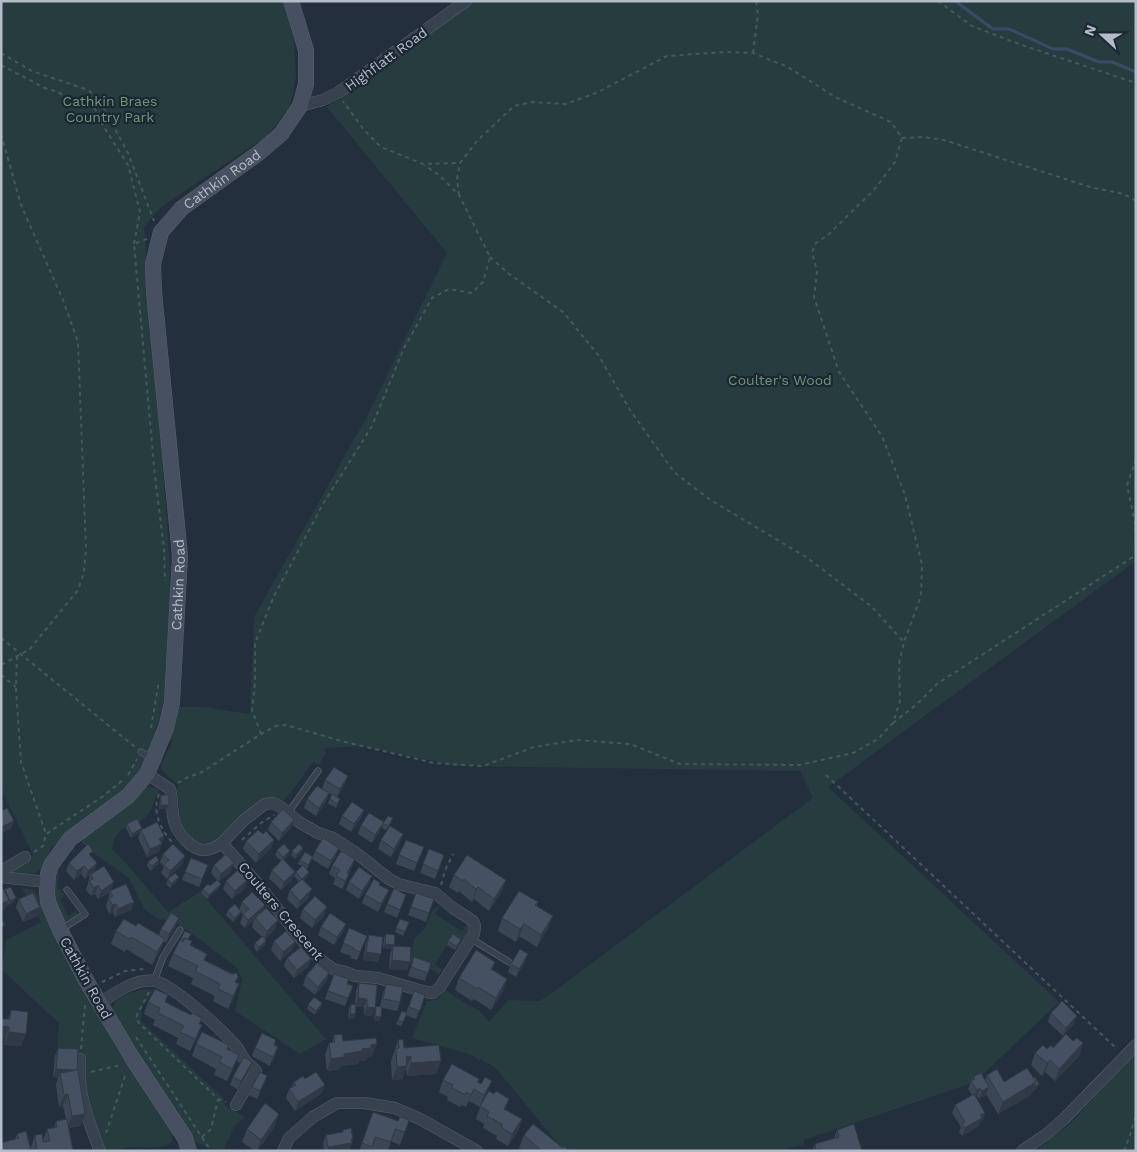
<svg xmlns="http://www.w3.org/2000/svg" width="1137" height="1152" font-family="'Work Sans',sans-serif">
  <rect width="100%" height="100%" fill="#242f3e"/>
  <g fill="#263c3f">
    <path d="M 1,1 L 283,1 L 294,40 L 296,76 L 290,106 L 267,136 L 161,207 L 144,227 L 168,534 L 172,608 L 165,694 L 153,748 L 141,769 L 128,787 L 67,832 L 50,850 L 42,868 L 36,872 L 29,874 L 10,872 L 33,855 L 1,789 Z"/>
    <path d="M 474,1 L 1136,1 L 1136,561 L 828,787 L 1059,1002 L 975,1082 L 804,1140 L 804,1145 L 775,1151 L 564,1151 L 495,1067 L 466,1053 L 412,1038 L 427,1001 C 437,1001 440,998 445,990 L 466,1004 L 479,1010 L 489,1022 L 508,1000 L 539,1001 L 548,996 L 813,798 L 800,771 L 456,766 L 362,746 L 325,748 L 326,752 L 319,765 L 313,762 L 291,792 L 282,802 L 273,797 L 263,800 L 213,842 C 198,848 184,836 180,821 C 178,810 180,799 176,788 L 179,786 L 161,769 L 161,764 L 173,741 L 169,739 L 179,707 L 204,707 L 250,714 L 254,617 L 366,418 L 447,253 L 327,107 Z"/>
    <path d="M 151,787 L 159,790 C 154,799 153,808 147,815 C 133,831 116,822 112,849 L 125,862 L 168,912 L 200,892 L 201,893 L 326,1039 L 300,1054 L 235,1011 L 242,979 L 236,967 L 187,930 L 170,920 L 158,919 L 144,909 L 129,878 L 88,849 L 79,839 L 138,794 L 140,794 L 146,788 Z"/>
    <path d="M 66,854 L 59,870 L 58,889 L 61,890 L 65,896 L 60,899 L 68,916 L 76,911 L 77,913 L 76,918 L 66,922 L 61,919 C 50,890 50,881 66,854 Z"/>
    <path d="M 22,888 L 33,890 L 37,895 L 48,922 L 173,1131 L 172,1142 C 160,1150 147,1147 133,1147 C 123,1147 115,1151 105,1151 L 57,1052 L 59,1023 L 2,970 L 6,940 L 41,922 Z"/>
    <path d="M 438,906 L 439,907 L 435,914 L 462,931 L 467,924 L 470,923 C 469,931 465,938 459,944 L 451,938 L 435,964 L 442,970 L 439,974 L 430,969 L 410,962 L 414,939 L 425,928 L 432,911 Z"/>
    <path d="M 145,989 L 154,990 L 141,1009 L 141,1021 L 223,1098 L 225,1106 L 245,1117 L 235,1125 L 223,1151 L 209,1148 L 194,1141 L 111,1013 C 113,996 130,993 145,989 Z"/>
    <path d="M 1136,1052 L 1136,1151 L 1036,1151 L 1070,1124 Z"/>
  </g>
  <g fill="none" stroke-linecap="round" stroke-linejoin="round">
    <path stroke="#394c67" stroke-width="3" d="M 955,1 L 993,29 L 1009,29 L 1053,49 L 1067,49 L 1099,62 L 1112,62 L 1136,72"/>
    <defs>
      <g id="service">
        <path d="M 141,752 L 152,758"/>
        <path d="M 288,813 L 318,771"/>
        <path d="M 62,929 L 85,914 L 67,890"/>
        <path d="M 470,938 L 509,962"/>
        <path d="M 154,981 L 163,957 L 180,930"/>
      </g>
      <g id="minor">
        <path d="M 300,106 L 323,100 L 339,92 L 466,1"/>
        <path d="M 147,774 L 170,789 C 173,800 171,813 175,824 C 179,835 192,850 204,850 C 211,850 216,847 222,843 L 257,883 L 305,944 L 323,962 L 335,970 L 346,972 L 355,976 L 378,978 L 426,992 L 433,993 L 440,987 L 474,934 L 475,926 L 473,921 L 453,908 L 435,893 L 398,884 L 389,879 L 355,852 L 333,838 L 318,833 L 299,822 L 281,807 L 273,803 L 265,804 L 244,820 L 222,843"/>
        <path d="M 1,871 L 25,857"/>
        <path d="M 1,877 L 47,882"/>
        <path d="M 99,1004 C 113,994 137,977 155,981 C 175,986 226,1033 239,1050 C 241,1053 242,1057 245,1060 C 248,1064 252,1067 256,1071 L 236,1105"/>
        <path d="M 80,1059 C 77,1093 88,1120 100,1151"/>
        <path d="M 283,1151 L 289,1138 L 313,1117 L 337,1103 L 364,1103 L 395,1108 L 422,1120 L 477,1151"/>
        <path d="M 1022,1151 L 1048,1133 L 1064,1119 L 1136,1045"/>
      </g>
      <g id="secondary">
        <path id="s1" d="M 189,1151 L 185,1138 L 133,1059 L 87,982 L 60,930 L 48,902 L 47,892 L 48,874 L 51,865 L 70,839 L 128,796 L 147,774 L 166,728 L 172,702 L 180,556 L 154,292 L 153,264 L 161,232 L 182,208 L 260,152 L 281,134 L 300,106 L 306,84 L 306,50 L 291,1"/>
      </g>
    </defs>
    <use href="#service" stroke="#565f6c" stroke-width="7"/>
    <use href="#minor" stroke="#565f6c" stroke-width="12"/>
    <use href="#secondary" stroke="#565f6c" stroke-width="16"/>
    <g stroke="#44595c" stroke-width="2" stroke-dasharray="4 4" stroke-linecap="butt">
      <path d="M 938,1 L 972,26 L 1019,44 L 1136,83"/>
      <path d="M 1,53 L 32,71 L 88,90 L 98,98 L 128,153 L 154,221"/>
      <path d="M 753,53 L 758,15 L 756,1"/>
      <path d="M 1,65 L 45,88 L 58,92 L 70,100 L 82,100 L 94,108 L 101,117 L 102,124 L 128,165 L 140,212 L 134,244"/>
      <path d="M 1,134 L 21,205 L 63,300 L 78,342 L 86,549 L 84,572 L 78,590 L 30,649 L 1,665"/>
      <path d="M 902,138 L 924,137 L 944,140 L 1090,187 L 1124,194 L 1136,201"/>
      <path d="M 459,195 L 457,179 L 460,163"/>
      <path d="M 147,239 L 134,244 L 155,477 L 164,548 L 165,581"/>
      <path d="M 490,257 L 509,274 L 563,312 L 599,356 L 630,410 L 674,472 L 709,499 L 806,557 L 872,607 L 903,641"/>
      <path d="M 1136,459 L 1127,485 L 1135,523 L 1136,547"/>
      <path d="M 1,638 L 135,747"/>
      <path d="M 17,656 L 16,689 L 21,762 L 46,834"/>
      <path d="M 1,675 L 16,687"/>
      <path d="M 893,723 L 917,704 L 937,684 L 1136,555"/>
      <path d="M 151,728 L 159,681"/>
      <path d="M 261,734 L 252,710 L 255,683 L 255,643 L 274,596 L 323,504 L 372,426 L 404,348 L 432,298 L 449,289 L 472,293 L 483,282 L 490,257 L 459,195 L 439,175 L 424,165"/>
      <path d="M 128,775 L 137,759"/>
      <path d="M 826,775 L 1117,1049"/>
      <path d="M 178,783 L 186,778 L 202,772 L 261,734 L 276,726 L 286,725 L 345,742 L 434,763 L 483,766 L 534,747 L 577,740 L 630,744 L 680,764 L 799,765 L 853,753 L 878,739 L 893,723 L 900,701 L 899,664 L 904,642 L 921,596 L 922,565 L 905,495 L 882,436 L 839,372 L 814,297 L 817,272 L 812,252 L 816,243 L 829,234 L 874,190 L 895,162 L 902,138 L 891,122 L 835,97 L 788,67 L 753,53 L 726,52 L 667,56 L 596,93 L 566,104 L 532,102 L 514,106 L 477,141 L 460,163 L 423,164 L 381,147 L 364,130 L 343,101"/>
      <path d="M 159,794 C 152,811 160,829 172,842"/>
      <path d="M 242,840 L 261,823 L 274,815"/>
      <path d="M 34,852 L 43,846 L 46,834 L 102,797 L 123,780"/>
      <path d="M 441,885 L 446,868 L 453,854"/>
      <path d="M 102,982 L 125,971 L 144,969"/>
      <path d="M 149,992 L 136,1017 L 139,1023 L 218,1099 L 226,1102"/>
      <path d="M 136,1037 L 209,1148 L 209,1151"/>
      <path d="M 81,1049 L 85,1004"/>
      <path d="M 91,1072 L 120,1065"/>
      <path d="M 106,1133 L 126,1073"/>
      <path d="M 202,1137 L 211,1129 L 218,1100"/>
      <path d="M 1124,1151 L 1131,1132 L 1136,1115"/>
    </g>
    <use href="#service" stroke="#38414e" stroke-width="5.5"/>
    <use href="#minor" stroke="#38414e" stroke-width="11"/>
    <use href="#secondary" stroke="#465061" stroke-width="15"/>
  </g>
  <g fill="#3b4654">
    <path d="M 325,780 L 345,784 L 337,797 L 340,799 L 336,808 L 328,803 L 332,795 L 322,789 Z"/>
    <path d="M 329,793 L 326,801 L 316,816 L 304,808 L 307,799 Z"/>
    <path d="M 161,795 L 167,809 L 159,809 L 160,799 Z"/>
    <path d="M 364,810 L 361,818 L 351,832 L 339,824 L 342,816 Z"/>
    <path d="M 393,818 L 391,823 L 386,830 L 382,828 L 383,823 Z"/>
    <path d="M 271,822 L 291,828 L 279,841 L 268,830 Z"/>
    <path d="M 384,822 L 380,831 L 372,843 L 358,834 L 361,825 Z"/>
    <path d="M 127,824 L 141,830 L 164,836 L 159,852 L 147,857 L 138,838 L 140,832 L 131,838 L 126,828 Z"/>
    <path d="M 381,840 L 400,843 L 391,857 L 378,849 Z"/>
    <path d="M 246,841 L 271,848 L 256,863 L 243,849 Z"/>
    <path d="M 424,847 L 414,871 L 396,864 L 399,855 Z"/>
    <path d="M 303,848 L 302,852 L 295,859 L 291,855 L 292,851 Z"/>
    <path d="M 429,849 L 441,863 L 435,879 L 420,873 Z"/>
    <path d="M 277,850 L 289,855 L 283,860 L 292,880 L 281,890 L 269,878 L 272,870 L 281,861 L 275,855 Z"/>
    <path d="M 315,851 L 336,856 L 328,869 L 312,859 Z"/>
    <path d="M 163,854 L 185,856 L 182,865 L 167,879 L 161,873 L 164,867 L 160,862 Z"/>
    <path d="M 91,857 L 97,863 L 94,872 L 112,890 L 134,902 L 131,910 L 115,917 L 113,912 L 109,914 L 106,906 L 110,892 L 98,899 L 95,894 L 91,896 L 86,890 L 88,884 L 88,883 L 90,875 L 85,879 L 81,874 L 74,880 L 66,871 L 69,863 Z"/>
    <path d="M 191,858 L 208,865 L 199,887 L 182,880 Z"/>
    <path d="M 159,860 L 158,864 L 151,871 L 147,866 L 148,862 Z"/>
    <path d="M 300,860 L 311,861 L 307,869 L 308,876 L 304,880 L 309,897 L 297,909 L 287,899 L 290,890 L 299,882 L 294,876 L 296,872 L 302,866 L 298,864 Z"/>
    <path d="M 214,865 L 231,872 L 219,881 L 219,888 L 207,899 L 201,893 L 203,889 L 210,886 L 217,880 L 211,873 Z"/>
    <path d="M 332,866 L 352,867 L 348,874 L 346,882 L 342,889 L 333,884 L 335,878 L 329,874 Z"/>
    <path d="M 454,875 L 501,893 L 489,911 L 474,899 L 472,902 L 459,891 L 458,893 L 449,887 Z"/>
    <path d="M 372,876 L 369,884 L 359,899 L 346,890 L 349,882 Z"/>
    <path d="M 168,879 L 177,881 L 170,888 L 166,884 Z"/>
    <path d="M 247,880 L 244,889 L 232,899 L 223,889 L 226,881 Z"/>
    <path d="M 380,885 L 386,898 L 378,912 L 362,903 L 365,895 Z"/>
    <path d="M 5,889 L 14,902 L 9,905 L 8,903 L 6,908 L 5,891 Z"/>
    <path d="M 416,893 L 434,899 L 426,922 L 408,915 Z"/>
    <path d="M 19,899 L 40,907 L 37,916 L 23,922 L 16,907 Z"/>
    <path d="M 242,902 L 265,905 L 262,911 L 275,929 L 265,939 L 266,941 L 265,945 L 257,952 L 254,947 L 255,943 L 262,937 L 252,927 L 254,920 L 245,928 L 240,923 L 243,915 L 241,912 L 239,916 L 233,922 L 226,915 L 228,910 L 239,910 Z"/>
    <path d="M 538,902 L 536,906 L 548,929 L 537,947 L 519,936 L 516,942 L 498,931 L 502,918 Z"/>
    <path d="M 403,903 L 397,918 L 384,912 L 387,904 Z"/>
    <path d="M 303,909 L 324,916 L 312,928 L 300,918 Z"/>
    <path d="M 400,919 L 409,922 L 403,936 L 395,932 Z"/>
    <path d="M 346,924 L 343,932 L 334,945 L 318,935 L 321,927 Z"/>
    <path d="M 176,926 L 166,943 L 164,941 L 160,951 L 152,965 L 126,949 L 125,952 L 111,944 L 116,931 L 159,935 L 161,929 Z"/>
    <path d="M 349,928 L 367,936 L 357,960 L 350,958 L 351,956 L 340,952 Z"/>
    <path d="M 185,931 L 189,940 L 192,941 L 190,946 L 204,961 L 238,977 L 236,982 L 235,996 L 228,1009 L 213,1001 L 215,996 L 191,984 L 193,978 L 168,966 L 173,954 Z"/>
    <path d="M 386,934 L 394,946 L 410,962 L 407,970 L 389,969 L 390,954 L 392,949 L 383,948 L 384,938 Z"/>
    <path d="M 369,935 L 378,962 L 363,960 L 366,943 Z"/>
    <path d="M 461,940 L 459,944 L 455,950 L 447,945 L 448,941 Z"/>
    <path d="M 274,941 L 295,942 L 292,950 L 280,961 L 271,950 Z"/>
    <path d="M 414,957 L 431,963 L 425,981 L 408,976 Z"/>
    <path d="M 287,958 L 311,959 L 308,967 L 294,978 L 284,966 Z"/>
    <path d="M 495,962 L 492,970 L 503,991 L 491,1010 L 474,999 L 472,1001 L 455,990 L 459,978 Z"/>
    <path d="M 525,962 L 516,977 L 508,972 L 511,964 Z"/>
    <path d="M 329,973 L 326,982 L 315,995 L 303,985 L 306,976 Z"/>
    <path d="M 334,974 L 347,984 L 353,986 L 345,1006 L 325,999 Z"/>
    <path d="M 359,983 L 375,1008 L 372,1016 L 364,1015 L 364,1007 L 356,1007 L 354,1019 L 348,1018 L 349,1008 L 351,1004 L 355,1005 L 356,991 Z"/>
    <path d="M 386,984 L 400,1002 L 397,1011 L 382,1008 L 379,1021 L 374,1020 L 375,1010 L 376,1006 L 380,1006 L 383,993 Z"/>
    <path d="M 414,991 L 425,995 L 416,1019 L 406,1015 L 401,1026 L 396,1024 L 402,1011 L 406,1013 Z"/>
    <path d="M 148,1002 L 166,1002 L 202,1025 L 197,1038 L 190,1051 L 176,1044 L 178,1038 L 153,1025 L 155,1020 L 144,1014 Z"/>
    <path d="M 322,1003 L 321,1008 L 315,1015 L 307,1009 L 308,1005 Z"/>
    <path d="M 11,1010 L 26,1034 L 21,1046 L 4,1045 L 8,1019 Z"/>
    <path d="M 1051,1013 L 1074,1024 L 1063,1036 L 1048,1022 Z"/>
    <path d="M 334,1035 L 343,1041 L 372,1056 L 368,1057 L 366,1060 L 359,1061 L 358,1064 L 341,1066 L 340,1069 L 327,1071 L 325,1055 L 329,1043 L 332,1043 Z"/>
    <path d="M 276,1040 L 274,1045 L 278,1047 L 270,1066 L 252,1056 L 255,1048 Z"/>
    <path d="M 398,1040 L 404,1048 L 436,1074 L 407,1076 L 406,1069 L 402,1079 L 392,1080 L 391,1061 Z"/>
    <path d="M 1073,1041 L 1083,1043 L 1079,1056 L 1055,1081 L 1045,1072 L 1042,1076 L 1031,1065 L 1035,1053 L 1053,1048 Z"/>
    <path d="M 196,1044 L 229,1045 L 228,1049 L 239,1055 L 234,1067 L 227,1081 L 214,1075 L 216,1069 L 192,1056 Z"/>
    <path d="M 58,1048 L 77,1070 L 81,1126 L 69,1128 L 73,1151 L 1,1151 L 15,1139 L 17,1134 L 31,1147 L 35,1135 L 43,1140 L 47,1129 L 54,1128 L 56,1121 L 66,1119 L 63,1106 L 59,1107 L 56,1085 L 58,1078 L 53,1077 L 55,1056 Z"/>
    <path d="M 249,1070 L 238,1090 L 230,1085 L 233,1077 Z"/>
    <path d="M 987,1075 L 1004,1082 L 1033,1078 L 1039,1084 L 1037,1088 L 1032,1092 L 1031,1095 L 998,1114 L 986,1094 L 986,1095 L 979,1099 L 977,1096 L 975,1097 L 985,1113 L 982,1121 L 980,1122 L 979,1126 L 962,1136 L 959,1132 L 961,1127 L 952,1113 L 955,1105 L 972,1095 L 968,1089 L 973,1077 L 985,1080 Z"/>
    <path d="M 267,1076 L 264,1084 L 257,1099 L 249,1095 L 252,1087 Z"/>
    <path d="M 305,1079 L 322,1093 L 295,1111 L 286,1098 L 289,1089 L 291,1088 L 294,1082 Z"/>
    <path d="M 479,1079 L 478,1083 L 487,1093 L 509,1099 L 505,1109 L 522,1119 L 518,1131 L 508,1146 L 496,1139 L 497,1136 L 483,1128 L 484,1124 L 476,1119 L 480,1107 L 469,1101 L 466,1107 L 462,1105 L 460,1107 L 447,1100 L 448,1097 L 439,1092 L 443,1080 Z"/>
    <path d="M 373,1112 L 398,1121 L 409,1120 L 400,1145 L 391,1141 L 388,1151 L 375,1151 L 371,1149 L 370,1151 L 359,1151 Z"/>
    <path d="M 275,1126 L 257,1151 L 255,1151 L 242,1142 L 247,1129 Z"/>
    <path d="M 343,1130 L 353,1139 L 349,1151 L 324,1151 L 323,1143 L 326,1135 L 342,1132 Z"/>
    <path d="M 837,1130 L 862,1151 L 812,1151 L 815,1144 L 834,1138 Z"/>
    <path d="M 524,1135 L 563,1148 L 570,1151 L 523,1151 L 519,1148 Z"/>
  </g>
  <g fill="#303945">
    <path d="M 348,776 L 345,784 L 337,798 L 340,789 Z"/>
    <path d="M 329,793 L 326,801 L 316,816 L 319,808 Z"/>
    <path d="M 161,805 L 169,805 L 167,809 L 159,809 Z"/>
    <path d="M 364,810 L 361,818 L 351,832 L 354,824 Z"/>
    <path d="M 294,820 L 291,828 L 279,841 L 282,833 Z"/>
    <path d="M 14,821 L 11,829 L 1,834 L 1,827 Z"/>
    <path d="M 384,822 L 380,831 L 372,843 L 375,835 Z"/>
    <path d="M 142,828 L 141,832 L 131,838 L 132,834 Z"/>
    <path d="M 403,834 L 400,843 L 391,857 L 394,849 Z"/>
    <path d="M 164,836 L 159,852 L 147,857 L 150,849 L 159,839 Z"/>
    <path d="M 274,840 L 271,848 L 256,863 L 259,854 Z"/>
    <path d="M 303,848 L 302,852 L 295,859 L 296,855 Z"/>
    <path d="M 339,848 L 336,856 L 328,869 L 331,861 Z"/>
    <path d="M 290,851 L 289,855 L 282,862 L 283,857 Z"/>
    <path d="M 185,856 L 182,865 L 167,879 L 170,871 Z"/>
    <path d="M 355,859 L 352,867 L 344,881 L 347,873 Z"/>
    <path d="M 159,860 L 158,864 L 151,871 L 152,866 Z"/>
    <path d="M 97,863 L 94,872 L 85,879 L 88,871 Z"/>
    <path d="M 234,863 L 231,872 L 218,882 L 221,874 Z"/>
    <path d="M 84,866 L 81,874 L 74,880 L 77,871 Z"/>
    <path d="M 295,872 L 292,880 L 281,890 L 284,882 Z"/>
    <path d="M 309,872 L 308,876 L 301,883 L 302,879 Z"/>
    <path d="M 349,874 L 346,882 L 342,889 L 345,881 Z"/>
    <path d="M 372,876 L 369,884 L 359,899 L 362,891 Z"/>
    <path d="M 179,877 L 177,881 L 170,888 L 171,884 Z"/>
    <path d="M 247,880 L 244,889 L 232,899 L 235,891 Z"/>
    <path d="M 506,880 L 501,893 L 489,911 L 494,899 Z"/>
    <path d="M 114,882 L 111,890 L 98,899 L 101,891 Z"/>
    <path d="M 221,884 L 219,888 L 207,899 L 209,895 Z"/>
    <path d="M 98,885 L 95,894 L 91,896 L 94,888 Z"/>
    <path d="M 478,887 L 474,899 L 472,902 L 476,889 Z"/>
    <path d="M 312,889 L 309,897 L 297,909 L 300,901 Z"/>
    <path d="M 389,890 L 386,898 L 378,912 L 381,904 Z"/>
    <path d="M 16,898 L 14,902 L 9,905 L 10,901 Z"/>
    <path d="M 9,900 L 6,908 L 1,911 L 1,904 Z"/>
    <path d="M 134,902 L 131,910 L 115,917 L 118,909 Z"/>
    <path d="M 116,904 L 113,912 L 109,914 L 112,905 Z"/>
    <path d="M 265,905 L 262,913 L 255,918 L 254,920 L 245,928 L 248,920 Z"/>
    <path d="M 40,907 L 37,916 L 23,922 L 26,914 Z"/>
    <path d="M 327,907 L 324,916 L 312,928 L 315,920 Z"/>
    <path d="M 241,912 L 239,916 L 233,922 L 234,918 Z"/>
    <path d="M 553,916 L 548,929 L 537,947 L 541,935 Z"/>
    <path d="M 179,918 L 176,926 L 166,943 L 169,934 Z"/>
    <path d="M 278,920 L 275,929 L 264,939 L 267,931 Z"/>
    <path d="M 346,924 L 343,932 L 334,945 L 337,937 Z"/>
    <path d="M 524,924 L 519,936 L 516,942 L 520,929 Z"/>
    <path d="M 165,939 L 160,951 L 152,965 L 157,952 Z"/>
    <path d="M 266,941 L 265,945 L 257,952 L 259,947 Z"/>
    <path d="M 295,942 L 292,950 L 280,961 L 283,952 Z"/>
    <path d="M 385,944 L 394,945 L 392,949 L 383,948 Z"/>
    <path d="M 366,952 L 381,954 L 378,962 L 363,960 Z"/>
    <path d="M 528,954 L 525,962 L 516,977 L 519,969 Z"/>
    <path d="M 311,959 L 308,967 L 294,978 L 297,970 Z"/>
    <path d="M 392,960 L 410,962 L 407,970 L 389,969 Z"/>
    <path d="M 329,973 L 326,982 L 315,995 L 318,987 Z"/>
    <path d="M 507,979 L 503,991 L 491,1010 L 496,998 Z"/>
    <path d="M 239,984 L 235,996 L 228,1009 L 233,996 Z"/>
    <path d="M 358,998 L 367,999 L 364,1007 L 355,1007 Z"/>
    <path d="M 322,1003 L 321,1008 L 315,1015 L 316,1011 Z"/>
    <path d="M 367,1007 L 375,1008 L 372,1016 L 364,1015 Z"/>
    <path d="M 350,1014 L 355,1014 L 354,1019 L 348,1018 Z"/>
    <path d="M 375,1016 L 381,1017 L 379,1021 L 374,1020 Z"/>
    <path d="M 1077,1016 L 1074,1024 L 1063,1036 L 1066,1028 Z"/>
    <path d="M 202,1025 L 197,1038 L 190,1051 L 195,1039 Z"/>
    <path d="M 1,1026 L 9,1027 L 5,1039 L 1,1039 Z"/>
    <path d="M 9,1032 L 26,1034 L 21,1046 L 4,1045 Z"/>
    <path d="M 1083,1043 L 1079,1056 L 1055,1081 L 1059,1069 Z"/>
    <path d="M 377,1044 L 372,1056 L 368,1057 L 366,1060 L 359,1061 L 358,1064 L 341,1066 L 340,1069 L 327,1071 L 331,1059 L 362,1049 L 371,1045 Z"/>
    <path d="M 278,1047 L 275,1056 L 270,1066 L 273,1057 Z"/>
    <path d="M 239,1055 L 234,1067 L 227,1081 L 232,1069 Z"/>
    <path d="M 411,1056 L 402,1079 L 392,1080 L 397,1067 L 406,1057 Z"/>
    <path d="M 1050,1060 L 1045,1072 L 1042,1076 L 1047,1063 Z"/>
    <path d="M 441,1061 L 436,1074 L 407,1076 L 411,1063 Z"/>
    <path d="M 252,1062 L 249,1070 L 238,1090 L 241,1081 Z"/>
    <path d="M 56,1069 L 77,1070 L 60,1073 L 58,1078 L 53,1077 Z"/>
    <path d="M 267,1076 L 264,1084 L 257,1099 L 260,1091 Z"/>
    <path d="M 492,1081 L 487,1093 L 480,1107 L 484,1095 Z"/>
    <path d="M 1036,1082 L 1039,1084 L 1037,1088 L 1032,1092 L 1031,1095 L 998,1114 L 1003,1102 Z"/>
    <path d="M 325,1085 L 322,1093 L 295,1111 L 298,1102 Z"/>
    <path d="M 989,1087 L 986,1095 L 979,1099 L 982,1091 Z"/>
    <path d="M 980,1088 L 977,1096 L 974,1098 L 977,1090 Z"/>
    <path d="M 474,1089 L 469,1101 L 466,1107 L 471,1095 Z"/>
    <path d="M 68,1094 L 63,1106 L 59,1107 L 64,1095 Z"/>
    <path d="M 985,1113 L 982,1121 L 980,1122 L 979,1126 L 962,1136 L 965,1128 Z"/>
    <path d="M 85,1114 L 81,1126 L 67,1128 L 72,1116 Z"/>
    <path d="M 279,1114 L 275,1126 L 257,1151 L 261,1140 Z"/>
    <path d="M 522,1119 L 518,1131 L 508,1146 L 512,1134 Z"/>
    <path d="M 351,1139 L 353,1139 L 349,1151 L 327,1151 L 328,1147 Z"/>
  </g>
  <g fill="#455162" stroke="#303945">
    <path d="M 334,767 L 348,776 L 340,789 L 325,780 Z"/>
    <path d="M 317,786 L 329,793 L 319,808 L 307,799 Z"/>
    <path d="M 332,794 L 340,799 L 337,804 L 330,799 Z"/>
    <rect x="161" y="795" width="8" height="10"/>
    <path d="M 352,802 L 364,810 L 354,824 L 342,816 Z"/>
    <path d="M 7,808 L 14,821 L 1,827 L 1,811 Z"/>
    <path d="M 283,809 L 294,820 L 282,833 L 271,822 Z"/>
    <path d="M 369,813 L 384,822 L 375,835 L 361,825 Z"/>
    <path d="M 388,816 L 393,818 L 388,826 L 383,823 Z"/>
    <path d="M 137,819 L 142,828 L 132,834 L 127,824 Z"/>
    <path d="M 157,822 L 164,836 L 159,839 L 162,844 L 150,849 L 141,830 Z"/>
    <path d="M 390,826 L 403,834 L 394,849 L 381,840 Z"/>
    <path d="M 258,830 L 263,834 L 266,831 L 274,840 L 259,854 L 246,841 Z"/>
    <path d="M 323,838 L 339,848 L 331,861 L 315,851 Z"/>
    <path d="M 406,840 L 424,847 L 417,863 L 399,855 Z"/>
    <path d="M 88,844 L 93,851 L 89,854 L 97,863 L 88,871 L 84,866 L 77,871 L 69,863 Z"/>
    <path d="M 173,844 L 185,856 L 170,871 L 164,865 L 169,860 L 163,854 Z"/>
    <path d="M 284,844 L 290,851 L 283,857 L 277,850 Z"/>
    <path d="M 299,844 L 303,848 L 296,855 L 292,851 Z"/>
    <path d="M 429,849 L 444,855 L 438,871 L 423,864 Z"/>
    <path d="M 341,851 L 355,859 L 347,873 L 349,874 L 345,881 L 336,876 L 340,870 L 332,866 Z"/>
    <path d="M 305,852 L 313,857 L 308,865 L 300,860 Z"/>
    <path d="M 226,854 L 234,863 L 221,874 L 214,865 Z"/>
    <path d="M 467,855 L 506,880 L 494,899 L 478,887 L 476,889 L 464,879 L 463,881 L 454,875 Z"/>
    <path d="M 156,856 L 159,860 L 152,866 L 148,862 Z"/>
    <path d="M 191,858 L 208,865 L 202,879 L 185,872 Z"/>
    <path d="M 283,859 L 295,872 L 284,882 L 272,870 Z"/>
    <path d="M 303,865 L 309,872 L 302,879 L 296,872 Z"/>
    <path d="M 104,866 L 114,882 L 101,891 L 98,885 L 94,888 L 89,881 L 93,879 L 91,874 Z"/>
    <path d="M 359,867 L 372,876 L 362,891 L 349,882 Z"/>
    <path d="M 239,869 L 247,880 L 235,891 L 226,881 Z"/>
    <path d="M 175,873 L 179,877 L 171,884 L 168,879 Z"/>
    <path d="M 302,879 L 312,889 L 300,901 L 290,890 Z"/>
    <path d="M 374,879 L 380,883 L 379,885 L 389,890 L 381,904 L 365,895 Z"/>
    <path d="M 217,880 L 221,884 L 209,895 L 203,889 L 208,884 L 210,886 Z"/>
    <path d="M 126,884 L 134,902 L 118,909 L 116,904 L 112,905 L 109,898 L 113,896 L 110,891 Z"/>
    <path d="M 1,885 L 9,900 L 1,904 Z"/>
    <path d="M 11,887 L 16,898 L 10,901 L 5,889 Z"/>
    <path d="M 394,888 L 406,895 L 400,910 L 387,904 Z"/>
    <path d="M 519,891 L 538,902 L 535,905 L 553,916 L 541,935 L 524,924 L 520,929 L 502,918 Z"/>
    <path d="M 252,892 L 265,905 L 248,920 L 243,914 L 249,909 L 242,902 Z"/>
    <path d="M 33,893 L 40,907 L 26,914 L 19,899 Z"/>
    <path d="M 416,893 L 434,899 L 429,913 L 411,907 Z"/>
    <path d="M 315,896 L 327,907 L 315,920 L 303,909 Z"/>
    <path d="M 235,904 L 241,912 L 234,918 L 228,910 Z"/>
    <path d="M 266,908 L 278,920 L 267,931 L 255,918 Z"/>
    <path d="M 171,913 L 179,918 L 169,934 L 161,929 Z"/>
    <path d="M 330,913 L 346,924 L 337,937 L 321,927 Z"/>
    <path d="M 1,918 L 5,925 L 1,927 Z"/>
    <path d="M 124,919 L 136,926 L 138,923 L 165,939 L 157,952 L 131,937 L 129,939 L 116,931 Z"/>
    <path d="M 400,919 L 409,922 L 405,932 L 396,928 Z"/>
    <path d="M 349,928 L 367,936 L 360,952 L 353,949 L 354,948 L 343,943 Z"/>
    <path d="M 185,931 L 191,934 L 188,939 L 185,938 L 185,940 L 181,938 Z"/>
    <path d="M 286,931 L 295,942 L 283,952 L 274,941 Z"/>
    <path d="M 386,934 L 395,935 L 394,945 L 385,944 Z"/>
    <path d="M 453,934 L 461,940 L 456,946 L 448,941 Z"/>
    <path d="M 369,935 L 383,937 L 381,954 L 366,952 Z"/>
    <path d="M 263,936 L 266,941 L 259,947 L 255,943 Z"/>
    <path d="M 185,938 L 192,941 L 190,945 L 207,954 L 204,960 L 232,974 L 237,973 L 238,977 L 235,982 L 239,984 L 233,996 L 218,989 L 220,984 L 195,971 L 198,966 L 173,954 L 180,940 L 183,942 Z"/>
    <path d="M 393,946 L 411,947 L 410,962 L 392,960 Z"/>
    <path d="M 301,947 L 311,959 L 297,970 L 287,958 Z"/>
    <path d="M 520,949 L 528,954 L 519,969 L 511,964 Z"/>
    <path d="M 476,950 L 495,962 L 491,969 L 507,979 L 496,998 L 478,987 L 477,989 L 459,978 Z"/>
    <path d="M 414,957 L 431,963 L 428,973 L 411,967 Z"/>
    <path d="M 317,963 L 329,973 L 318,987 L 306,976 Z"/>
    <path d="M 334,974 L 349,979 L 347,984 L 353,986 L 348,998 L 328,991 Z"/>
    <path d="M 359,983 L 377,985 L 375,1008 L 367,1007 L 367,999 L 358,998 Z"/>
    <path d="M 386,984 L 403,987 L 400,1002 L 383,999 Z"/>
    <path d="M 155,989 L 168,995 L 165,1002 L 191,1015 L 192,1013 L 202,1018 L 199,1024 L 202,1025 L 195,1039 L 180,1032 L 184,1026 L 158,1013 L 160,1008 L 148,1002 Z"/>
    <path d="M 414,991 L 425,995 L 420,1011 L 409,1007 Z"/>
    <path d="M 314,997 L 322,1003 L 316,1011 L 308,1005 Z"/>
    <path d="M 1062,1001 L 1077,1016 L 1066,1028 L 1051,1013 Z"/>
    <path d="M 351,1004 L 356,1005 L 355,1014 L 350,1014 Z"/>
    <path d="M 376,1006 L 382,1007 L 381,1017 L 375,1016 Z"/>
    <path d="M 11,1010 L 28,1012 L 26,1034 L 9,1032 L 9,1027 L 1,1026 L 1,1019 L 10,1019 Z"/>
    <path d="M 402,1011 L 407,1013 L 403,1022 L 398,1020 Z"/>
    <path d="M 202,1032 L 229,1045 L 227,1049 L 239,1055 L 232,1069 L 219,1062 L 222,1057 L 196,1044 Z"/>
    <path d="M 262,1033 L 276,1040 L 274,1045 L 278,1047 L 273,1057 L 255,1048 Z"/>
    <path d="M 342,1034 L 343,1041 L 376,1038 L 377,1044 L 371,1045 L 371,1048 L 362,1049 L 363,1051 L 344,1054 L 344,1057 L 331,1059 L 329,1043 L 335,1042 L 334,1035 Z"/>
    <path d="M 1066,1034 L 1073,1041 L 1077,1038 L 1083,1043 L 1059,1069 L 1050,1060 L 1047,1063 L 1035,1053 L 1043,1045 L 1047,1049 L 1051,1045 L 1053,1048 Z"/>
    <path d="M 403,1039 L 404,1048 L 439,1045 L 441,1061 L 411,1063 L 411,1056 L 406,1057 L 407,1066 L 397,1067 L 396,1049 L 399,1048 L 398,1040 Z"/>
    <path d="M 58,1048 L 78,1049 L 77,1070 L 56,1069 Z"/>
    <path d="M 244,1057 L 252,1062 L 241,1081 L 233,1077 Z"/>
    <path d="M 452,1064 L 479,1079 L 477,1082 L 481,1084 L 485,1077 L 492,1081 L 484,1095 L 474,1089 L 471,1095 L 466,1092 L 465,1095 L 452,1088 L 453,1085 L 443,1080 Z"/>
    <path d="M 1027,1068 L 1036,1082 L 1003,1102 L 987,1075 L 997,1069 L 1004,1082 Z"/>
    <path d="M 78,1070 L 85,1114 L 72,1116 L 68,1094 L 64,1095 L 60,1073 Z"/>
    <path d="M 260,1072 L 267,1076 L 260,1091 L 252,1087 Z"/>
    <path d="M 316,1072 L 325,1085 L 298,1102 L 289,1089 L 296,1085 L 294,1082 L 303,1076 L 305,1079 Z"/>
    <path d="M 981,1073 L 989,1087 L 982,1091 L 980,1088 L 977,1090 L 971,1081 L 975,1079 L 973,1077 Z"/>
    <path d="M 1035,1077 L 1039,1084 L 1034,1087 L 1036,1082 L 1033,1078 Z"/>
    <path d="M 489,1091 L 494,1094 L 496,1091 L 509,1099 L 504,1109 L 522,1119 L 512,1134 L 501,1127 L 502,1124 L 487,1116 L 489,1112 L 480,1106 Z"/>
    <path d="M 974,1094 L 985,1113 L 980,1115 L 982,1118 L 965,1128 L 962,1123 L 965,1122 L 955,1105 Z"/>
    <path d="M 265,1103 L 279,1114 L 261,1140 L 247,1129 Z"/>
    <path d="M 373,1112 L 398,1121 L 400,1117 L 409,1120 L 405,1132 L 395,1129 L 391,1142 L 375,1137 L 372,1147 L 362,1143 Z"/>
    <path d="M 67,1119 L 73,1151 L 37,1151 L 35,1135 L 42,1134 L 43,1142 L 50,1141 L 47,1129 L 57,1127 L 56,1121 Z"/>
    <path d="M 533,1124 L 563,1148 L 564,1146 L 570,1151 L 542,1151 L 524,1135 Z"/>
    <path d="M 854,1124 L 862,1151 L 822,1151 L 821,1149 L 816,1150 L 815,1144 L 839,1137 L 837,1130 Z"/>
    <path d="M 351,1128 L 353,1139 L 351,1139 L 352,1143 L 328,1147 L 326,1135 L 343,1132 L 343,1130 Z"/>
    <path d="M 26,1131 L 31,1151 L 1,1151 L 1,1143 L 19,1138 L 17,1134 Z"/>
  </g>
  <g text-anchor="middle" stroke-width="4.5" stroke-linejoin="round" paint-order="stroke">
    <g font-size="14" fill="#b4bcc9" stroke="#1d2633">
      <text transform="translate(386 59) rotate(-36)" y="5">Highflatt Road</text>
      <text dy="5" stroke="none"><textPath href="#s1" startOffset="1088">Cathkin Road</textPath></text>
      <text dy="5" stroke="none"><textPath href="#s1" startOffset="652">Cathkin Road</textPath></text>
      <text transform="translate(281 911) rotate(50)" y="5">Coulters Crescent</text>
      <text transform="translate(86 978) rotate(61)" y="5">Cathkin Road</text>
    </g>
    <g font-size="14" fill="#6b9a76" stroke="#1d2633">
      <text x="110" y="106">Cathkin Braes<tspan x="110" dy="16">Country Park</tspan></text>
      <text x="780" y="385">Coulter's Wood</text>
    </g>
  </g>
  <rect width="1137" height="1152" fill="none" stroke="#b4bcc9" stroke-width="5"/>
  <g transform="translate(1102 35) rotate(291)" stroke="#1d2633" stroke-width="4" paint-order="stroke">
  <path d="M0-4L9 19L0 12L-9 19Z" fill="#b4bcc9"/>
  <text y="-8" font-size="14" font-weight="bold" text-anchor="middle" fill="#b4bcc9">N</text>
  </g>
</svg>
